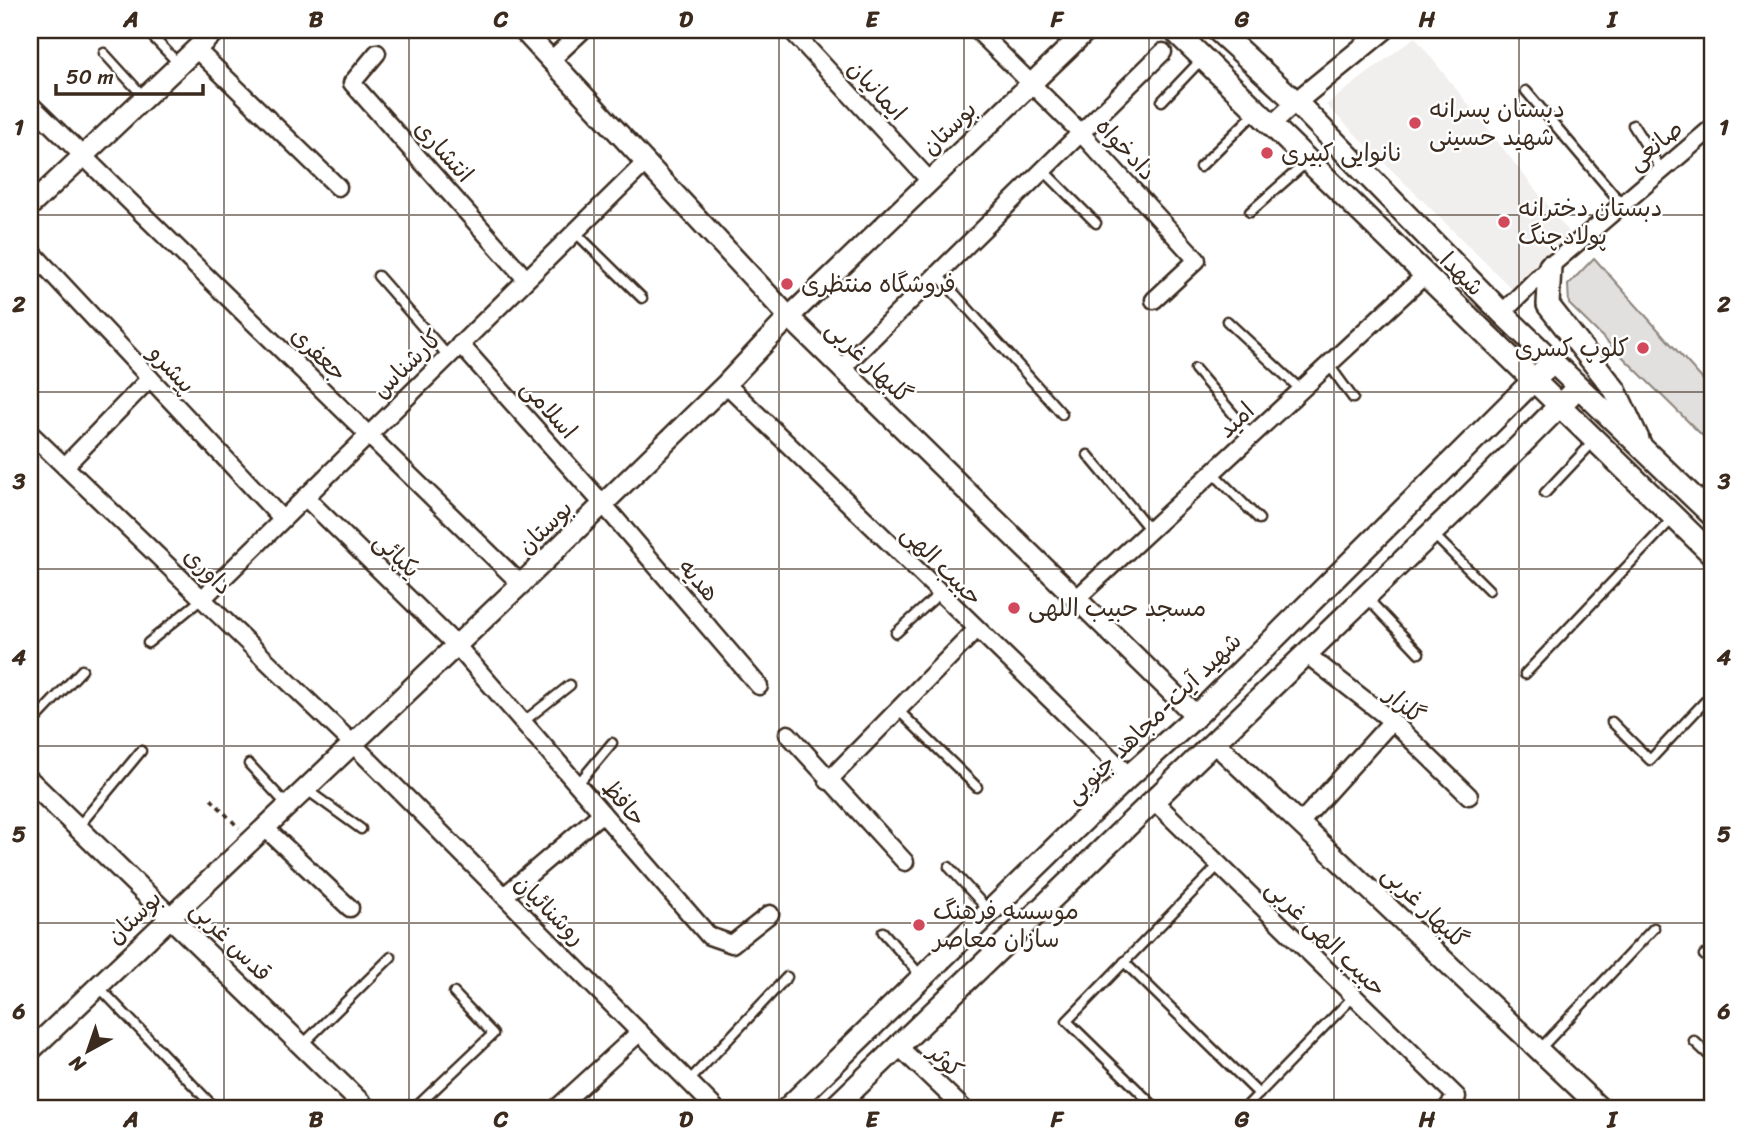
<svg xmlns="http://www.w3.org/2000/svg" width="1743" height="1138" font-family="Sriracha,'Playpen Sans Arabic',sans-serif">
  <rect width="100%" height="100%" fill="#fff"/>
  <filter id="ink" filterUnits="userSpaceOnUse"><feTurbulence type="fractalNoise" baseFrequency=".0143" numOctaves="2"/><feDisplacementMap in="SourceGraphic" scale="14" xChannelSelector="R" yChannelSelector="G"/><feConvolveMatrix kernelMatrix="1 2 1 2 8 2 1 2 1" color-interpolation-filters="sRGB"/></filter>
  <g filter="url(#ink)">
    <path fill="#f1efee" d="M 1415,37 L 1572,236 L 1515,292 L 1326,105 Z"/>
    <path fill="#e2e0de" stroke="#8e857e" stroke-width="2" d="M 1594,258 L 1713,391 L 1713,446 L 1569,304 L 1568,285 Z"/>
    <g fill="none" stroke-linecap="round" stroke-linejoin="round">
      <defs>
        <g id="service">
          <path d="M 146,30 L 178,63"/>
          <path d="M 104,53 L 144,97"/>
          <path d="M 1526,91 L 1621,203"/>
          <path d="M 1162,101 L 1201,60"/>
          <path d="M 1633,125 L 1661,169"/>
          <path d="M 1200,167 L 1255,113"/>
          <path d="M 1043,170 L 1096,223"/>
          <path d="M 1250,212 L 1308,161"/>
          <path d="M 575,232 L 642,298"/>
          <path d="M 937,274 L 1062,414"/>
          <path d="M 378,276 L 448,356"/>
          <path d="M 1227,321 L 1301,390"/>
          <path d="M 1329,365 L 1353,398"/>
          <path d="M 1195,369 L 1252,436"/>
          <path d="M 1088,455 L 1150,530"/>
          <path d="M 1212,472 L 1259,519"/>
          <path d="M 1545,493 L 1595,440"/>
          <path d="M 1432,533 L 1489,590"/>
          <path d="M 1367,598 L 1419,653"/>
          <path d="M 896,633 L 939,594"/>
          <path d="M 148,643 L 203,598"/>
          <path d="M 1525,674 L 1674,517"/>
          <path d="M 898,710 L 977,787"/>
          <path d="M 523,722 L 570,685"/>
          <path d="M 1612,722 L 1650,760 L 1713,693"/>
          <path d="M 30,725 L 82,670"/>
          <path d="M 249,764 L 287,805"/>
          <path d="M 577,785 L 612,743"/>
          <path d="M 307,790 L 361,829"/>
          <path d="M 78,827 L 141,751"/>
          <path d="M 949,867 L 989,911"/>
          <path d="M 883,932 L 922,977"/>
          <path d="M 1704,955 L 1713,963"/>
          <path d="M 1124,962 L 1259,1094"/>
          <path d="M 100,988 L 213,1106"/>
          <path d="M 1694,1041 L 1713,1059"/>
          <path d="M 302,1045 L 391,957"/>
          <path d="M 1539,1050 L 1654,928"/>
          <path d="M 689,1081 L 787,977"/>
          <path d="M 415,1108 L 493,1034 L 454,993"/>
          <path d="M 1156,1108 L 1067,1021 L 1219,865"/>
          <path d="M 1245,1108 L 1354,996"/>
        </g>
        <g id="minor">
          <path d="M 791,30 L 930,181"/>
          <path d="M 977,30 L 1079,131 L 1197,260 L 1154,300"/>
          <path d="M 196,49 L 338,187"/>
          <path d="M 377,53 L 352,83 L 526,279"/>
          <path d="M 550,61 L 583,30"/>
          <path d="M 30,104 L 521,584"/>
          <path d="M 1271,125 L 1296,102"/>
          <path d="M 30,250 L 282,519"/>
          <path d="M 1502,313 L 1550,266 L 1713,127"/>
          <path d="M 460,344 L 603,504 L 759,686"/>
          <path d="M 841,369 L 1163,52"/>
          <path d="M 726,384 L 1129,776"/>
          <path d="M 30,433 L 352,743 L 715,1108"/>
          <path d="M 65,466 L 150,378"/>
          <path d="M 305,497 L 456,645 L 709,936 L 732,944 L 770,914"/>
          <path d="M 1701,504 L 1713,492"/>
          <path d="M 203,598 L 644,164"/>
          <path d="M 1077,598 L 1425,275"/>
          <path d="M 1306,654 L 1392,721 L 1469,796"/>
          <path d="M 788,734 L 905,862"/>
          <path d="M 828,781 L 976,630"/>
          <path d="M 1153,800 L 1457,1097 L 1447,1108"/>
          <path d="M 1301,822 L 1392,721"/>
          <path d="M 264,827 L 350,908"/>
          <path d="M 504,896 L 602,813"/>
          <path d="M 898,1046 L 963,1108"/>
          <path d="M 557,1108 L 640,1032"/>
        </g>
        <g id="tertiary">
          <path d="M 523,30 L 789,317 L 1196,716"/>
          <path d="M 1296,102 L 1384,30"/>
          <path d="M 30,206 L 216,30"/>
          <path d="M 1215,743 L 1600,1108"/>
          <path d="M 30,781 L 366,1108"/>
          <path d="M 30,1051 L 521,584 L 726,384 L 789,317 L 1087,30"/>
        </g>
        <g id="secondary">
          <path d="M 1174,30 L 1713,555"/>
          <path d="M 1217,30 L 1296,102 L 1502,313 L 1713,516"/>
          <path d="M 1550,266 L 1548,305 L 1615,390 L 1638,439"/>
          <path d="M 788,1108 L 1129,776 L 1196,716 L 1552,362"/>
          <path d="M 834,1108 L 1465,501 L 1578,387"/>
        </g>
      </defs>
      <use href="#service" stroke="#3b2a1e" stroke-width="13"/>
      <use href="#minor" stroke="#3b2a1e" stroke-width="21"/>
      <use href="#tertiary" stroke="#3b2a1e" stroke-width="24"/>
      <use href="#secondary" stroke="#3b2a1e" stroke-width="26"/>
      <path stroke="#3b2a1e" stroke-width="3.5" stroke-dasharray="5 5" stroke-linecap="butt" d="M 211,799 L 239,828"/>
      <use href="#service" stroke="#fff" stroke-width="8"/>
      <use href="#minor" stroke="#fff" stroke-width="16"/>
      <use href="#tertiary" stroke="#fff" stroke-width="19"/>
      <use href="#secondary" stroke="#fff" stroke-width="21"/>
    </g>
  </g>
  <path fill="none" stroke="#3b2a1e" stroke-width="2" stroke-opacity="0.55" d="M 224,30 L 224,1108M 409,30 L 409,1108M 594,30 L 594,1108M 779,30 L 779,1108M 964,30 L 964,1108M 1149,30 L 1149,1108M 1334,30 L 1334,1108M 1519,30 L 1519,1108M 30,215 L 1713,215M 30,392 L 1713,392M 30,569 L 1713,569M 30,746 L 1713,746M 30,923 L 1713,923"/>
  <g fill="#d1495b" stroke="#fff" stroke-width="2.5">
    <circle cx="1415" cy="123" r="7"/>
    <circle cx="1267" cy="153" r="7"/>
    <circle cx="1504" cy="222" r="7"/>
    <circle cx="787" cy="284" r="7"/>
    <circle cx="1643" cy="348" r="7"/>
    <circle cx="1014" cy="608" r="7"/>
    <circle cx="919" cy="925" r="7"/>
  </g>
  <g text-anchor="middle" stroke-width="5" stroke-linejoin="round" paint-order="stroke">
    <g font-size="24" fill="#3b2a1e" stroke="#fff">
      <text transform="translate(877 90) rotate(47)" y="8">ایمانیان</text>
      <text transform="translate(949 128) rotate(-44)" y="8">بوستان</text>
      <text transform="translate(1655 145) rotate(-40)" y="8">صانعی</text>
      <text transform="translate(1126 149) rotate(47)" y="8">دادخواه</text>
      <text transform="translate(444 151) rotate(48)" y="8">انتشاری</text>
      <text transform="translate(1462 274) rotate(45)" y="8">شهدا</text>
      <text transform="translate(319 354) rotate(44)" y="8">جعفری</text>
      <text transform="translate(869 362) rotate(44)" y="8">گلبهار غربی</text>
      <text transform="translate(407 364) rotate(-44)" y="8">کارشناس</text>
      <text transform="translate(172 369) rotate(47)" y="8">پیشرو</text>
      <text transform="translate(549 409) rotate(48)" y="8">اسلامی</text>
      <text transform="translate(1236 420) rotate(-43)" y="8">امید</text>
      <text transform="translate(545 527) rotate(-44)" y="8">بوستان</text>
      <text transform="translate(397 555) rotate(44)" y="8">یکپائی</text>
      <text transform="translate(942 565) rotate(45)" y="8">حبیب الهی</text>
      <text transform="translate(208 571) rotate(44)" y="8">داوری</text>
      <text transform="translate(699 580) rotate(49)" y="8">هدیه</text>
      <text transform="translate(1405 705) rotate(41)" y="8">گلزار</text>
      <text transform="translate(1153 718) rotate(-44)" y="8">شهید آیت-مجاهد جنوبی</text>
      <text transform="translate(624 803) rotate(49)" y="8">حافظ</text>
      <text transform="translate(1425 907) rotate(44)" y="8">گلبهار غربی</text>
      <text transform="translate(550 910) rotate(45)" y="8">روشنائیان</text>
      <text transform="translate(134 917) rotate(-44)" y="8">بوستان</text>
      <text transform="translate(1326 938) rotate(44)" y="8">حبیب الهی غربی</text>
      <text transform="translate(231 941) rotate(45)" y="8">قدس غربی</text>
      <text transform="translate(946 1061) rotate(44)" y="8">کوثر</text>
    </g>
    <g font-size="24" fill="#3b2a1e" stroke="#fff" text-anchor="start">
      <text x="1429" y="117">دبستان پسرانه<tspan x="1429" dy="28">شهید حسینی</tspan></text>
      <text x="1281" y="161">نانوایی کبیری</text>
      <text x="1518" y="216">دبستان دخترانه<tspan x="1518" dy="28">پولادچنگ</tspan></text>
      <text x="801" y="292">فروشگاه منتظری</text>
      <text x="1629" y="356" text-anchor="end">کلوپ کسری</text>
      <text x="1028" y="616">مسجد حبیب اللهی</text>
      <text x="933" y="919">موسسه فرهنگ<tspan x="933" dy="28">سازان معاصر</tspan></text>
    </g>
  </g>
  <rect width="1743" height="1138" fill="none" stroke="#fff" stroke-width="77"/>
  <g transform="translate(88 1051) rotate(220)" stroke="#ffffff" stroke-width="5" paint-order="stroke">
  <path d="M0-5L12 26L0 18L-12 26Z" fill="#3b2a1e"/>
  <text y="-10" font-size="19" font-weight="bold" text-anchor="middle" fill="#3b2a1e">N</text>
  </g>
  <path d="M56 84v10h147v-10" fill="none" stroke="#3b2a1e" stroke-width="3.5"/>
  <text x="66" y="84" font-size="21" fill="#3b2a1e" stroke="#ffffff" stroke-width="5" paint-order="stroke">50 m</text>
  <rect x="38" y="38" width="1666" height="1062" fill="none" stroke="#3b2a1e" stroke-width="2.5"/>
  <g font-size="23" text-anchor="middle" font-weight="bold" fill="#3b2a1e">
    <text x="131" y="27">A</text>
    <text x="316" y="27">B</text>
    <text x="501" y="27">C</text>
    <text x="686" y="27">D</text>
    <text x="872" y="27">E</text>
    <text x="1057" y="27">F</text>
    <text x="1242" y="27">G</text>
    <text x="1427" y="27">H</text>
    <text x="1612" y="27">I</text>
    <text x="19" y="135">1</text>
    <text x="1724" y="135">1</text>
    <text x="19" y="312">2</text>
    <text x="1724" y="312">2</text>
    <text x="19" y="489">3</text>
    <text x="1724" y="489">3</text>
    <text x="19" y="665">4</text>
    <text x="1724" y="665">4</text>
    <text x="19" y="842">5</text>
    <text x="1724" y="842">5</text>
    <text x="19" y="1019">6</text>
    <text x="1724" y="1019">6</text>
    <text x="131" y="1127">A</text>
    <text x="316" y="1127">B</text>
    <text x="501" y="1127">C</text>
    <text x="686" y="1127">D</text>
    <text x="872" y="1127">E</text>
    <text x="1057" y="1127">F</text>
    <text x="1242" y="1127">G</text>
    <text x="1427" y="1127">H</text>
    <text x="1612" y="1127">I</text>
  </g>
</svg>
